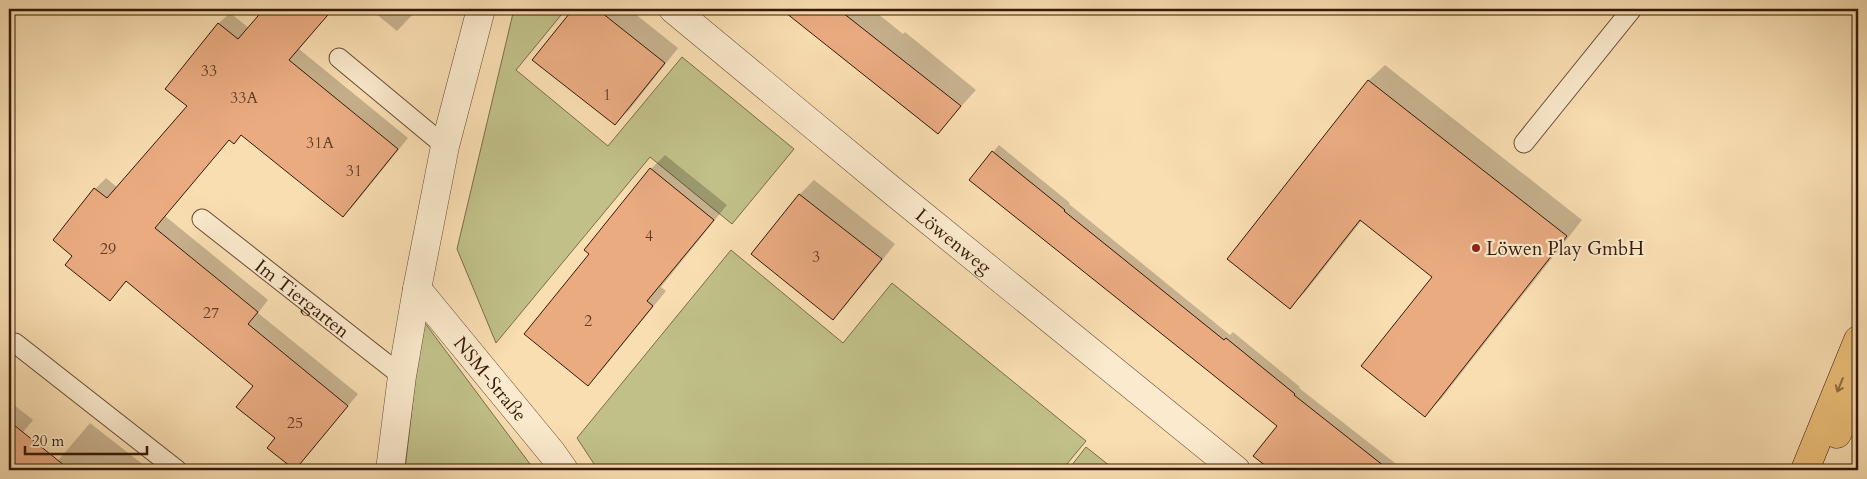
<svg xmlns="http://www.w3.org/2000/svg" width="1867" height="479" font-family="Cardo,serif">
  <rect width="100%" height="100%" fill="#f9deb2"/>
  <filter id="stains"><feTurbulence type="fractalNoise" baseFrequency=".004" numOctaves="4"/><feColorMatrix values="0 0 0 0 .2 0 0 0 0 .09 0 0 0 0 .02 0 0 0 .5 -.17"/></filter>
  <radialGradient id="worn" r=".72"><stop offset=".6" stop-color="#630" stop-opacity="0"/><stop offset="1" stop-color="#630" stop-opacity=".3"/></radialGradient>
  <g fill="#c1c089" stroke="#7c6c48">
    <path d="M 514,9 L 566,9 L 516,70 L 608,146 L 682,57 L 794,149 L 732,224 L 650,157 L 496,343 L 457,249 Z"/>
    <path d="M 731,250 L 843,343 L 892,283 L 1086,441 L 1062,470 L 598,470 L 577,438 Z"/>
    <path d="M 422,319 L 530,464 L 535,470 L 405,470 Z"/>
    <path d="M 1086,447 L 1115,470 L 1068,470 Z"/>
  </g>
  <g fill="#0003">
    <path d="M 265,9 L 324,9 L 329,13 L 299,49 L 408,138 L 354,205 L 343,216 L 242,134 L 234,142 L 230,139 L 165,216 L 268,300 L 258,313 L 358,394 L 295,469 L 277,438 L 255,385 L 127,281 L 110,299 L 74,256 L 95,189 L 106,178 L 118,188 L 189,106 L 167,89 L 219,23 L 230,13 L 249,28 Z"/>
    <path d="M 370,9 L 418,9 L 397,31 Z"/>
    <path d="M 575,9 L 629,9 L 678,48 L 629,110 L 614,124 L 534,60 Z"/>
    <path d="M 783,9 L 872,9 L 903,34 L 905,32 L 976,90 L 938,132 Z"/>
    <path d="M 1385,65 L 1582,220 L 1441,399 L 1425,415 L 1433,276 L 1362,220 L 1306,291 L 1290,307 L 1229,259 L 1369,80 Z"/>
    <path d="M 999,145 L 1070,203 L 1069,204 L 1230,335 L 1233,332 L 1300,387 L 1299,388 L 1400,467 L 1397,470 L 1274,470 L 1255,456 L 1279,426 L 971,179 Z"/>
    <path d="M 665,155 L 727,205 L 661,287 L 666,291 L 602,370 L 588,384 L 651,169 Z"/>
    <path d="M 814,180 L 895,244 L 847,304 L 833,318 L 800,194 Z"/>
    <path d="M 9,401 L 33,420 L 9,449 Z"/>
    <path d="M 90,423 L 150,470 L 50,470 Z"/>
  </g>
  <g fill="#eaab81" stroke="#361907">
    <path d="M 264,9 L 333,9 L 289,60 L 398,149 L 343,217 L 241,135 L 234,144 L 229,140 L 155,228 L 258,312 L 248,324 L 348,406 L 295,470 L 267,448 L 275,438 L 236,407 L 253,386 L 126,281 L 110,301 L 65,265 L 72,256 L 53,240 L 94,188 L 107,198 L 187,106 L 165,89 L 218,23 L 238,39 Z"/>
    <path d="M 573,9 L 597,9 L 665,63 L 615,125 L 532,60 Z"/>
    <path d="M 781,9 L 838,9 L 961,106 L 938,134 Z"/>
    <path d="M 1368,80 L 1567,236 L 1425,417 L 1361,366 L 1432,277 L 1360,220 L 1290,309 L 1227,259 Z"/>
    <path d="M 992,151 L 1065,210 L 1064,211 L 1224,340 L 1226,338 L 1295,394 L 1294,395 L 1389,470 L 1271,470 L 1253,456 L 1277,426 L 969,180 Z"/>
    <path d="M 650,168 L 714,220 L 647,301 L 653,306 L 588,386 L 524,334 L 589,254 L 584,250 Z"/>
    <path d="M 799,194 L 882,259 L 833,320 L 751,254 Z"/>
    <path d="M 9,421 L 70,470 L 9,470 Z"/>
  </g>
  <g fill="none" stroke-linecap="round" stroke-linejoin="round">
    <defs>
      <g id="lane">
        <path d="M 339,58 L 445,146"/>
        <path d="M 1524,143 L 1632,9"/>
        <path id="s1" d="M 202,219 L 402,376"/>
        <path d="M 15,343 L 177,470"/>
      </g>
      <g id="street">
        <path id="s2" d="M 673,9 L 889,188 L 1236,470"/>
        <path id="s3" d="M 417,289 L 552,453 L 564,470"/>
        <path d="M 390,470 L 402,376 L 417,289 L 445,146 L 481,9"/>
      </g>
      <g id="highway">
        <path d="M 1837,434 L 1858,393"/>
        <path d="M 1805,470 L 1858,340"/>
      </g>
    </defs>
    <use href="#lane" stroke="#674a32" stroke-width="21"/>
    <use href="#street" stroke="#674a32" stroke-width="29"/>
    <use href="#highway" stroke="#361907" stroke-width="29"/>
    <use href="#lane" stroke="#fbeacd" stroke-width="19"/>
    <use href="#street" stroke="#fbeacd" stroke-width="28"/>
    <use href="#highway" stroke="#ecbf79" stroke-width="28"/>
  </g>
  <defs><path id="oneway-shaft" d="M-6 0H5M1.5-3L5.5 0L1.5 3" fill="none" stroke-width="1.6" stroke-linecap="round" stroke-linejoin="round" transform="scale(1.25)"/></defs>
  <use stroke="#916c40" href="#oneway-shaft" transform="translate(1840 385) rotate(112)"/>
  <circle fill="#8f2418" stroke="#fbeacd" stroke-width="2" cx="1476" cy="248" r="5"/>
  <g text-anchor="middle" stroke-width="4.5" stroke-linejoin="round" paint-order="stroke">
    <g font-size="16" fill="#633e26">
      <text x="209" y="76">33</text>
      <text x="607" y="100">1</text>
      <text x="244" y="103">33A</text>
      <text x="320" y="148">31A</text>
      <text x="354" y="176">31</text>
      <text x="649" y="241">4</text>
      <text x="108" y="254">29</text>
      <text x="816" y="262">3</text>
      <text x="211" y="318">27</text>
      <text x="588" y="326">2</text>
      <text x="295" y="428">25</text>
    </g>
    <g font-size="19" fill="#361907" stroke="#fbeacd">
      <text dy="7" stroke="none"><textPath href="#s2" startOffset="364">Löwenweg</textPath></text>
      <text dy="7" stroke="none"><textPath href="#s1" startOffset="128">Im Tiergarten</textPath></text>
      <text dy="7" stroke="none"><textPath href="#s3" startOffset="116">NSM-Straße</textPath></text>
    </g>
    <g font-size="19" fill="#361907" stroke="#fbeacd" text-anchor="start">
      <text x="1486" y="255">Löwen Play GmbH</text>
    </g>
  </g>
  <rect width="1867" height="479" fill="none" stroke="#f9deb2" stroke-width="30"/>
  <rect x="10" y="10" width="1847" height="459" fill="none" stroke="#361907" stroke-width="2.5"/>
  <rect x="15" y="15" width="1837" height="449" fill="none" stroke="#361907"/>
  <path d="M25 446v8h122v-8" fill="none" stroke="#361907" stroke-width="2.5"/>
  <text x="32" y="446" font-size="15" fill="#361907" stroke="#fbeacd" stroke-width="4" paint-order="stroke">20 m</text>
  <rect width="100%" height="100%" filter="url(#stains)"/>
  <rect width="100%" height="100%" fill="url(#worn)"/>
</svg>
